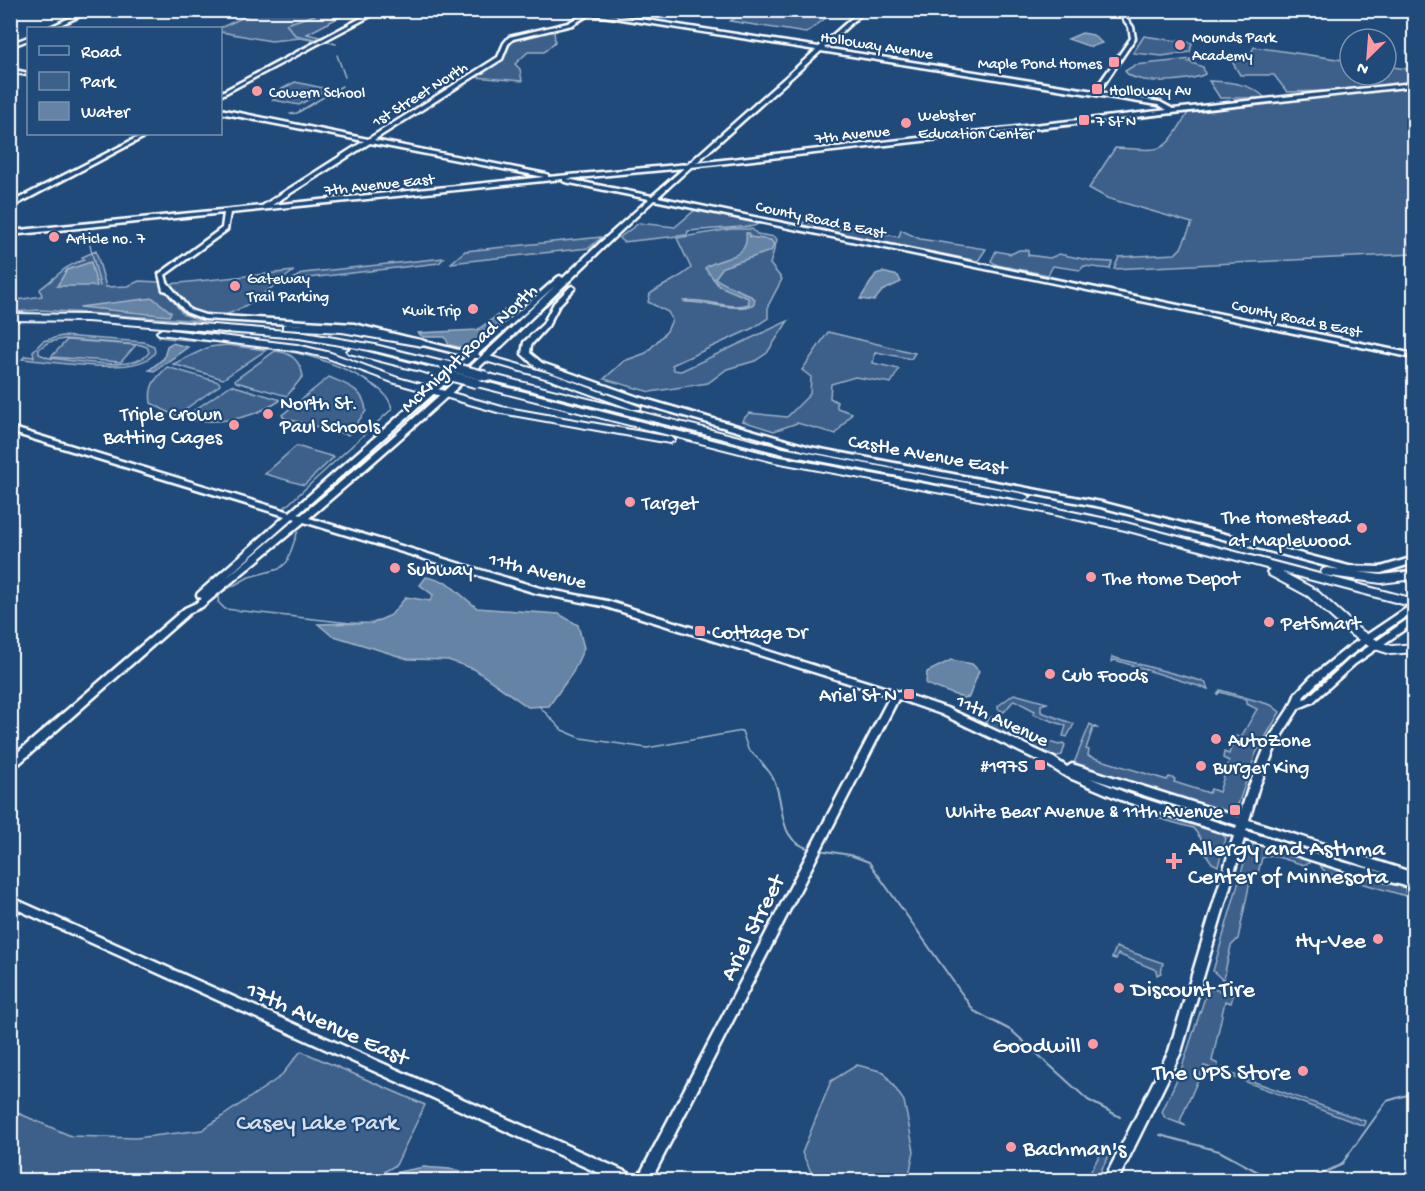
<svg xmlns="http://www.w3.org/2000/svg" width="1425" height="1191" font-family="'Gochi Hand',sans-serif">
  <rect width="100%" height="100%" fill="#1f4a7a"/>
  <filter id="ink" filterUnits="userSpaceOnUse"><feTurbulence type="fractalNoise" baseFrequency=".0167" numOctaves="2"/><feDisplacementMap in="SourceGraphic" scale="12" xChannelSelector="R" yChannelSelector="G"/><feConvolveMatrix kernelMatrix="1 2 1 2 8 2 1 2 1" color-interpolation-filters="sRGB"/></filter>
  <g filter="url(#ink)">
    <g fill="#3c618b" stroke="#9eb0c5" stroke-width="1.5" fill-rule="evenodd">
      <path d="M 257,11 L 351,11 L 307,34 L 324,38 L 317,41 L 300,38 L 271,41 L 221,32 L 220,28 Z"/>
      <path d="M 746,11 L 746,10 L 835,11 L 806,33 L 730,21 Z"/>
      <path d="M 554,30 L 555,42 L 544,52 L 528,52 L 515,64 L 520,69 L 522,81 L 473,77 L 502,60 L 510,44 L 516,39 Z"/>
      <path d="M 1144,36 L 1192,43 L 1190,52 L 1162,56 L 1133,53 Z"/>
      <path d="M 1254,47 L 1350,61 L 1350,75 L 1386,75 L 1386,66 L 1414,70 L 1414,84 L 1331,94 L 1325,91 L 1287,92 L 1274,75 L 1240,75 L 1230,58 L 1248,59 Z"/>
      <path d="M 1192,59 L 1194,61 L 1189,62 L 1203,67 L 1205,74 C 1190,82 1135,86 1125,71 L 1135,65 Z"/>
      <path d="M 1209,81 C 1228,82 1252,83 1265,98 L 1220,98 Z"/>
      <path d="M 295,82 L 328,89 L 299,105 L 273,100 L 285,93 L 278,91 Z"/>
      <path d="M 1414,86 L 1414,254 L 1114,269 L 1119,257 L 1175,254 L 1181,248 L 1192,223 L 1107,198 L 1089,188 L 1115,148 C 1166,150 1162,156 1189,111 Z"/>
      <path d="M 700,209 L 760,223 L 754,226 L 688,231 L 687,235 L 623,242 L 619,238 L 639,223 L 675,227 L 695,210 Z"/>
      <path d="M 803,222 L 841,229 L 851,225 L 866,228 L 867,231 L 874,233 L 877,228 L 881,228 L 880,233 L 899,237 L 901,230 L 920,239 L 986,249 L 978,261 L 802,226 Z"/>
      <path d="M 731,229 L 752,229 L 757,234 L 775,237 L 777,240 L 770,264 L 782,279 L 768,306 L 768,318 L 753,328 L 672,365 L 674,370 L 681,371 L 788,321 L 767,353 L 755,361 L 727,369 L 708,383 L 650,392 L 604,379 L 624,361 L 646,353 L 667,331 L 672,320 L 668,312 L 648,302 L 650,294 C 662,285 683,277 691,268 L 677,238 Z"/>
      <path d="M 602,237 L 589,248 L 451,263 L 465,251 Z"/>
      <path d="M 1019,250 L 1028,250 L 1028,255 L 1050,258 L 1059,254 L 1093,261 L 1112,262 L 1110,269 L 1084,266 L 1080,270 L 1053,266 L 1048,275 L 997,265 L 991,261 L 996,251 L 1011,254 Z"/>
      <path d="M 96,251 L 106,287 L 128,286 L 139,281 L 159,282 L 183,314 L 203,321 L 41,310 L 11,312 L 11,301 L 42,296 L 40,289 C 56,278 64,265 84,260 L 82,257 Z"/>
      <path d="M 444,258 L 439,263 L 291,280 L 303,273 Z"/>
      <path d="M 294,271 C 269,288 221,336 189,309 C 181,303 175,292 169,284 Z"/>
      <path d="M 828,332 L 915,353 L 911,359 L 875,352 L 873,363 L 899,369 L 891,383 L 855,377 L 831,384 L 830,398 L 837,402 L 837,408 L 852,413 L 836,434 L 797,423 L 774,431 L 742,421 L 749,413 L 787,417 L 810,394 L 811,377 L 802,370 Z"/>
      <path d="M 62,336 L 144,342 L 154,346 L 155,352 C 141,378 50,361 22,359 L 25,356 L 34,357 L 33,351 L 43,341 ZM 64,339 L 141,345 L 147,347 L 149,352 C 137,373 72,360 49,358 L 39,354 L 39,349 L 49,342 Z"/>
      <path d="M 67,340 L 136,345 L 121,362 L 51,357 Z"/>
      <path d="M 227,345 L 266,350 L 223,379 L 173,364 L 209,347 Z"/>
      <path d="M 275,351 C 291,352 300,361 303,376 L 287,396 L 236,382 L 235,380 Z"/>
      <path d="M 167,367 L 219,382 L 220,385 L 175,416 L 151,403 C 148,386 155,379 167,367 Z"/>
      <path d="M 329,377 C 347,385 364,389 366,411 L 348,435 L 284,418 L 282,415 Z"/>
      <path d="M 231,385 L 281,400 C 252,419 216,426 183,418 Z"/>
      <path d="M 296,446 L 334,457 L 304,485 L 265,474 Z"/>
      <path d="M 1112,657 L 1205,682 L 1208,689 L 1115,660 L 1111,662 Z"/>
      <path d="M 1220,690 L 1271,705 L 1280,712 L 1256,753 L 1235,813 L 1230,816 L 1077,766 L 1074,763 L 1090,724 L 1097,728 L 1093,728 L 1086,749 L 1089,750 L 1088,756 L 1167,780 L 1169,777 L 1175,779 L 1174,782 L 1209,793 L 1211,789 L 1219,792 L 1229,761 L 1223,758 L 1224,752 L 1229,754 L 1235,736 L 1241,737 L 1257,709 L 1247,704 L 1247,700 L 1220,692 L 1217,695 Z"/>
      <path d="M 1014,694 L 1047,703 L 1041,705 L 1041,712 L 1074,724 L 1067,737 L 1063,736 L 1066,726 L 1033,714 L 1035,711 L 1014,700 L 1004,712 L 998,709 L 998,706 Z"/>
      <path d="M 991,717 L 1001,718 L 1000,722 L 1029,736 L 1059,745 L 1063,743 L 1065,745 L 1062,755 L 1052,757 L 988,726 L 985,722 Z"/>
      <path d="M 1159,813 L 1217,830 L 1226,838 L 1218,866 L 1212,863 L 1201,847 L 1205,844 L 1193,828 L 1157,818 Z"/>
      <path d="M 1256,843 L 1308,859 L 1309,863 L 1304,865 L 1271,855 L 1262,858 L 1258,873 L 1252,872 L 1238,939 L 1231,946 L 1223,980 L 1213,971 L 1248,849 Z"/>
      <path d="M 1318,863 L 1405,886 L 1406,896 L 1326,873 Z"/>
      <path d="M 1116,947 L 1163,963 L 1161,973 L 1157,975 L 1156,970 L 1118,954 L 1116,959 L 1112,958 Z"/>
      <path d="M 1214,989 L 1233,996 L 1231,1003 L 1225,1001 L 1212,1061 L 1218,1064 L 1217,1070 L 1204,1066 L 1180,1121 L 1186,1126 L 1165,1118 L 1162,1112 L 1181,1070 L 1207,991 Z"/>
      <path d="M 301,1051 L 425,1105 L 396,1165 L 371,1180 L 11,1180 L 11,1110 L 71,1136 L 136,1138 L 202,1130 L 280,1077 Z"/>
      <path d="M 857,1065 L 884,1072 L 904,1101 L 914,1151 L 908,1180 L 815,1180 L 802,1153 L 831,1081 Z"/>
      <path d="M 1229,1073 L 1365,1121 L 1364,1126 L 1230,1076 Z"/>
      <path d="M 1105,1145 L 1113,1148 L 1096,1180 L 1086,1180 Z"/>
    </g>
    <g fill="#6583a4" stroke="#a3b5c8" stroke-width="1.5">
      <path d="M 1082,33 L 1093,35 L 1102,43 L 1091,47 L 1068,39 Z"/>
      <path d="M 746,233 L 749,233 L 750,237 L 771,240 L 774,245 L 771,251 L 723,267 L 715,278 C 727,287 743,290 755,299 L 754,304 C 739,313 705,301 686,302 L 684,301 C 706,297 728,311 749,304 L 748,298 L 719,286 L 705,268 C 719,256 750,261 746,233 Z"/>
      <path d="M 91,262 L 97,286 L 57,286 L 67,270 Z"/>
      <path d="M 882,272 L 898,276 L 901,282 L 882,291 L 874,301 L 860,299 L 876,274 Z"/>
      <path d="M 153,298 L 171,312 L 169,316 L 79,307 Z"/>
      <path d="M 509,307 L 512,311 L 473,346 L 465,348 L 449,345 L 445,337 L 423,337 L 418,333 L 477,330 Z"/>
      <path d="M 172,343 L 188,347 L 155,371 L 149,370 L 164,358 L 167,346 Z"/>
      <path d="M 426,577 L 446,582 L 477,608 L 559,614 L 578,625 L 584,648 L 573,672 L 549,706 L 528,707 L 474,669 L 448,660 L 408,659 L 331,635 L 318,624 L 373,623 L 391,615 L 406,597 L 430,601 L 433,595 L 420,585 Z"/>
      <path d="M 951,660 L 972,664 L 979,671 L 969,697 L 963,698 L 926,684 L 927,672 Z"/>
      <path d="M 424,1167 C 440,1169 466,1167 477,1180 L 376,1180 L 388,1174 Z"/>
    </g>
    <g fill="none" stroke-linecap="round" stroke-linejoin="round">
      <g stroke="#a3b5c8" stroke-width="1.5">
        <path d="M 316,10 L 315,15 L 286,24 L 295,35 L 319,40"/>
        <path d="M 324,41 L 336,44"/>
        <path d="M 337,55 L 345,77"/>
        <path d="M 290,114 L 297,113 L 342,86"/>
        <path d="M 90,245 L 100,286"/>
        <path d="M 159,337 C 228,345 303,342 365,380 C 377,387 389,394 392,409 L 283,509 L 290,511"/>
        <path d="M 300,525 L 287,562 L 279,569 L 249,577 L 220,593 L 218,602 L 225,609 L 359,624"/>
        <path d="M 539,706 L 562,730 L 581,738 L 647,748 L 742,731 L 748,749 L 765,766"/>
      </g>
      <g stroke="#a3b5c8" stroke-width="2">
        <path d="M 763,765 C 792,791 769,840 811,849"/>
        <path d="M 819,850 L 850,855 L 869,862 L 974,1011 L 1012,1031 L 1088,1100 L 1120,1117"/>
        <path d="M 1160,1135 L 1219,1151 L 1273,1180"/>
        <path d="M 1307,1180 L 1341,1165 L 1387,1101 L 1414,1093"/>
      </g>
      <defs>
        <g id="secondary">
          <path d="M 87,10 L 94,10 L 53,28 L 48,28 Z"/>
          <path d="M 376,10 L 382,10 L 220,96 L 220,93 Z"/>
          <path d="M 574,10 L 589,11 L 819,47 L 861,10 L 866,10 L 824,48 L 1094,91 L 1131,38 L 1129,27 L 1116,10 L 1121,10 L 1133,27 L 1135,38 L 1099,92 L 1160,102 L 1173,109 L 1414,83 L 1414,86 L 691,167 L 658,197 L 1414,354 L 1414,358 L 654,200 C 597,252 543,308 486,361 C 428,415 369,467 309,518 L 540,588 L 607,601 L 899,692 L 947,708 L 1054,758 L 1067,767 L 1072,764 L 1239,817 L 1248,789 L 1268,740 L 1291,705 L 1296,693 L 1311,677 L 1347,648 L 1411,605 L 1414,604 L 1414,611 C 1376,637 1336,662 1304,696 L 1303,699 L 1307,698 L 1349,660 L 1411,617 L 1414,616 L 1414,623 L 1355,664 L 1313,702 L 1299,708 L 1278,741 L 1258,789 L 1249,820 L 1414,873 L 1414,888 L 1346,871 L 1244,839 L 1181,1052 L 1118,1180 L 1104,1180 L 1169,1051 L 1234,836 L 1121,800 L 1065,776 L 1046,764 L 941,714 L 898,699 L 651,1180 L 637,1180 L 890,696 L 603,606 L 536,593 L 304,522 L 202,607 L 191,612 L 14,768 L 10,769 L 10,759 L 185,608 L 196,603 L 202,598 L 198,597 L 197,595 L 198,593 L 285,516 L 10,432 L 10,427 L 290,512 L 467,356 L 354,328 L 204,319 L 186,312 L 167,291 L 163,290 L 159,274 L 222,228 L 224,213 L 10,235 L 10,231 L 262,206 L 364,141 L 220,113 L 220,109 L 368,139 L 498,57 L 504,43 L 509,37 L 568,23 L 585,13 ZM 590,14 L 816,50 L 688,164 L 548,177 L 548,175 L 546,174 L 374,140 L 502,59 L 508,44 L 513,39 L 572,25 ZM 821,51 L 1145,103 L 1158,105 L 1167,110 L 696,163 ZM 370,143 L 544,177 L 272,205 ZM 684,168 L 652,196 L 567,179 ZM 563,179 L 563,181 L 565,182 L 649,199 L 601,242 L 563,278 L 560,276 L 558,277 L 471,353 L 354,324 L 205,315 L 190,310 L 167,282 L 165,275 L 227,230 L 230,213 ZM 556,285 C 474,365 390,442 301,515 L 298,514 L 474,358 L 479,358 L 480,356 L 478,354 ZM 293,518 L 296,519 L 225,579 ZM 1090,778 L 1237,825 L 1236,828 L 1129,794 ZM 1247,828 L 1386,873 L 1346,863 L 1246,831 Z"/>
          <path d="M 28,37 L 28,40 L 10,47 L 10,44 Z"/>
          <path d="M 10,69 L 28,73 L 28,75 L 10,72 Z"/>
          <path d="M 144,134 L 150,134 L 10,208 L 10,203 Z"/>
          <path d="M 572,286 L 575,288 L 559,305 L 548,326 L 531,345 L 530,353 L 542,363 L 638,397 L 810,447 L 1101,502 L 1349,566 L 1381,567 L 1414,557 L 1414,563 L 1381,573 L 1349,572 L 1101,507 L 806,451 L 632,401 L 536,367 L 522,354 L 524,342 L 543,324 L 554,303 L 570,287 Z"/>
          <path d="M 10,897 L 633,1175 L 634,1180 L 614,1180 L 10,906 Z"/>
        </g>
        <g id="highway">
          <path d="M 10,314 L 87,315 L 299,332 L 375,345 L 447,363 L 449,365 L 444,368 L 375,351 L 299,338 L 87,321 L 10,320 Z"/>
          <path d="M 286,324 L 342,326 L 422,340 L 427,343 L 422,346 L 342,332 L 283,329 L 283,325 Z"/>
          <path d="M 162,329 L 297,345 L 331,353 L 398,378 L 502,407 L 670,437 L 675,440 L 670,443 L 501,413 L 392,382 L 325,357 L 297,351 L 159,334 L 157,332 Z"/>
          <path d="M 352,348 L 439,370 L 441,372 L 436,375 L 349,353 L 347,351 Z"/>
          <path d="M 485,355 L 555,375 L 641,407 L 640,409 L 632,409 L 549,379 L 482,360 L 480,358 Z"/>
          <path d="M 485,373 L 783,448 L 1024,494 L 1030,497 L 1024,500 L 783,454 L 482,378 L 480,376 Z"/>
          <path d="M 477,380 L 775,456 L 1038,505 L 1126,523 L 1414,599 L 1414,607 L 1282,572 L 1316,590 L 1359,629 L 1380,642 L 1392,646 L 1414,644 L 1414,652 L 1391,654 L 1372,648 L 1351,635 L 1308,596 L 1269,575 L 1267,572 L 1270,569 L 1125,530 L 1038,511 L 775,462 L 473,385 L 473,381 Z"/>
          <path d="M 1327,568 L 1381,575 L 1414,571 L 1414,579 L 1381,583 L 1323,575 L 1321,572 L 1323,569 Z"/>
        </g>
      </defs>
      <use href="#secondary" stroke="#fff" stroke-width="5"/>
      <use href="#highway" stroke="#fff" stroke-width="4"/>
      <use href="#secondary" fill="#1f4a7a" fill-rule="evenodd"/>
      <use href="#highway" fill="#1f4a7a" fill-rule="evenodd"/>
      <defs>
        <g id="highway-bridge">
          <path d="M 444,365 L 485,376"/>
          <path d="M 436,372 L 477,383"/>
        </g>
      </defs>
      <use href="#highway-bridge" stroke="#fff" stroke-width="13" stroke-linecap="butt"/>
      <use href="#highway-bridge" stroke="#1f4a7a" stroke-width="9"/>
    </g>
  </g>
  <g fill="#ff9aa2" stroke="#1f4a7a" stroke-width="2">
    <circle cx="1180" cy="45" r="6"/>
    <rect x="1108" y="56" width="12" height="12" rx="3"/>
    <rect x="1091" y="83" width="12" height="12" rx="3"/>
    <circle cx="257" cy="91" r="6"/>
    <rect x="1078" y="114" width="12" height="12" rx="3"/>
    <circle cx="906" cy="123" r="6"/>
    <circle cx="54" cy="237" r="6"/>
    <circle cx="235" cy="286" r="6"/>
    <circle cx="473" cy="309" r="6"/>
    <circle cx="268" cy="414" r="6"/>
    <circle cx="234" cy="425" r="6"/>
    <circle cx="630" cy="502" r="6"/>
    <circle cx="1362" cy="528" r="6"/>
    <circle cx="395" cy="568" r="6"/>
    <circle cx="1091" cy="577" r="6"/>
    <circle cx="1269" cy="622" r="6"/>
    <rect x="694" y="625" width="12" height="12" rx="3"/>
    <circle cx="1050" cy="674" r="6"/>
    <rect x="903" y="688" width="12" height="12" rx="3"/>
    <circle cx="1216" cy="739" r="6"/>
    <rect x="1034" y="759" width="12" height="12" rx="3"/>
    <circle cx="1201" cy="766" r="6"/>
    <rect x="1229" y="804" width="12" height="12" rx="3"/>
    <path d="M1171 852h6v6h6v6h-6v6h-6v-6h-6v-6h6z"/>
    <circle cx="1378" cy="939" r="6"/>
    <circle cx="1119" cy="988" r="6"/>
    <circle cx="1093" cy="1044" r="6"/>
    <circle cx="1303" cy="1071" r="6"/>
    <circle cx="1011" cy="1147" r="6"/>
  </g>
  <g text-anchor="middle" stroke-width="4.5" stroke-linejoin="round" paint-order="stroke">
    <g font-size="16" fill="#fff" stroke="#1f4a7a" text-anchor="start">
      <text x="1192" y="42">Mounds Park<tspan x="1192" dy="18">Academy</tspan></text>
      <text x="1102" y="68" text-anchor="end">Maple Pond Homes</text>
      <text x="1109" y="95">Holloway Av</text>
      <text x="269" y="97">Cowern School</text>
      <text x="918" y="120">Webster<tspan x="918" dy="18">Education Center</tspan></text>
      <text x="1096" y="126">7 St N</text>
      <text x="66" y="243">Article no. 7</text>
      <text x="247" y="283">Gateway<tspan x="247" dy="18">Trail Parking</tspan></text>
      <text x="461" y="315" text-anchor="end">Kwik Trip</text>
    </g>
    <g font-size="16" fill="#fff" stroke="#1f4a7a">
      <text transform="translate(877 44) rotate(9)" y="6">Holloway Avenue</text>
      <text transform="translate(419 93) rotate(-32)" y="6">1st Street North</text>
      <text transform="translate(852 133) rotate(-6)" y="6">7th Avenue</text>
      <text transform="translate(379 183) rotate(-6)" y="6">7th Avenue East</text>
      <text transform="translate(821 218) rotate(12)" y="6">County Road B East</text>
      <text transform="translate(1297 317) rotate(12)" y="6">County Road B East</text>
    </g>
    <g font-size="20" fill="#fff" stroke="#1f4a7a">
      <text transform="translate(468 347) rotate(-43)" y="7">McKnight Road North</text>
      <text transform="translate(928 453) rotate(10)" y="7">Castle Avenue East</text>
      <text transform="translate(538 569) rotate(14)" y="7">11th Avenue</text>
      <text transform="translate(1003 719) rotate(25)" y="7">11th Avenue</text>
    </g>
    <g font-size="20" fill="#fff" stroke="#1f4a7a" text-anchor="start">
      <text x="280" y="409">North St.<tspan x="280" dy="23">Paul Schools</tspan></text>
      <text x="222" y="420" text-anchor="end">Triple Crown<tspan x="222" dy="23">Batting Cages</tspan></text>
      <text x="642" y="509">Target</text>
      <text x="1350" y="523" text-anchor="end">The Homestead<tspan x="1350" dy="23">at Maplewood</tspan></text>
      <text x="407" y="575">Subway</text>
      <text x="1103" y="584">The Home Depot</text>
      <text x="1281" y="629">PetSmart</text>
      <text x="712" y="638">Cottage Dr</text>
      <text x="1062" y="681">Cub Foods</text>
      <text x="897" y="701" text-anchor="end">Ariel St N</text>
      <text x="1228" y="746">AutoZone</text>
      <text x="1028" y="772" text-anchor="end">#1975</text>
      <text x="1213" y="773">Burger King</text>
      <text x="1223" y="817" text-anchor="end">White Bear Avenue &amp; 11th Avenue</text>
    </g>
    <g font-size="24" fill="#fff" stroke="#1f4a7a" text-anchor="start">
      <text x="1188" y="855">Allergy and Asthma<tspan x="1188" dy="28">Center of Minnesota</tspan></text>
      <text x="1366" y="947" text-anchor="end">Hy-Vee</text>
      <text x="1131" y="996">Discount Tire</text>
      <text x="1081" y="1052" text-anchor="end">Goodwill</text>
      <text x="1291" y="1079" text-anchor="end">The UPS Store</text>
      <text x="1023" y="1155">Bachman's</text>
    </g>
    <g font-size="24" fill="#fff" stroke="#1f4a7a">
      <text transform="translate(751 927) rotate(-63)" y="8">Ariel Street</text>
      <text transform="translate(328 1022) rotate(24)" y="8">17th Avenue East</text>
    </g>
    <g font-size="24" fill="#d8dfe8" stroke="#1f4a7a">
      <text x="317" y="1129">Casey Lake Park</text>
    </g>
  </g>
  <rect width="1425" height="1191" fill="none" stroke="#1f4a7a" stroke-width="36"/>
  <rect x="18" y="18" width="1389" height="1155" fill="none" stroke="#fff" stroke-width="2" filter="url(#ink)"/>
  <rect x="27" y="27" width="195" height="108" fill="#1f4a7a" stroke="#7992af" stroke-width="1.5"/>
  <rect x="39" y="46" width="30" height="9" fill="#1f4a7a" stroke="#7992af" stroke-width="1.5"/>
  <text x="81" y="57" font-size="18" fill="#ffffff">Road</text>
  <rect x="39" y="72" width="30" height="18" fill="#3c618b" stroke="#7992af" stroke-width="1.5"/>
  <text x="81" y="87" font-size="18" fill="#ffffff">Park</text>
  <rect x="39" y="102" width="30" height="18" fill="#6583a4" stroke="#7992af" stroke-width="1.5"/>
  <text x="81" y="117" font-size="18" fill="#ffffff">Water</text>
  <g transform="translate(1368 57) rotate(205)"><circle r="28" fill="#1f4a7a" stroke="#7992af" stroke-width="1.5"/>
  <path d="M0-4.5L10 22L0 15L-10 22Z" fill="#ff9aa2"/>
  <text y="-9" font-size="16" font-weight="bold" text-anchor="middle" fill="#ffffff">N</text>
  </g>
</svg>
